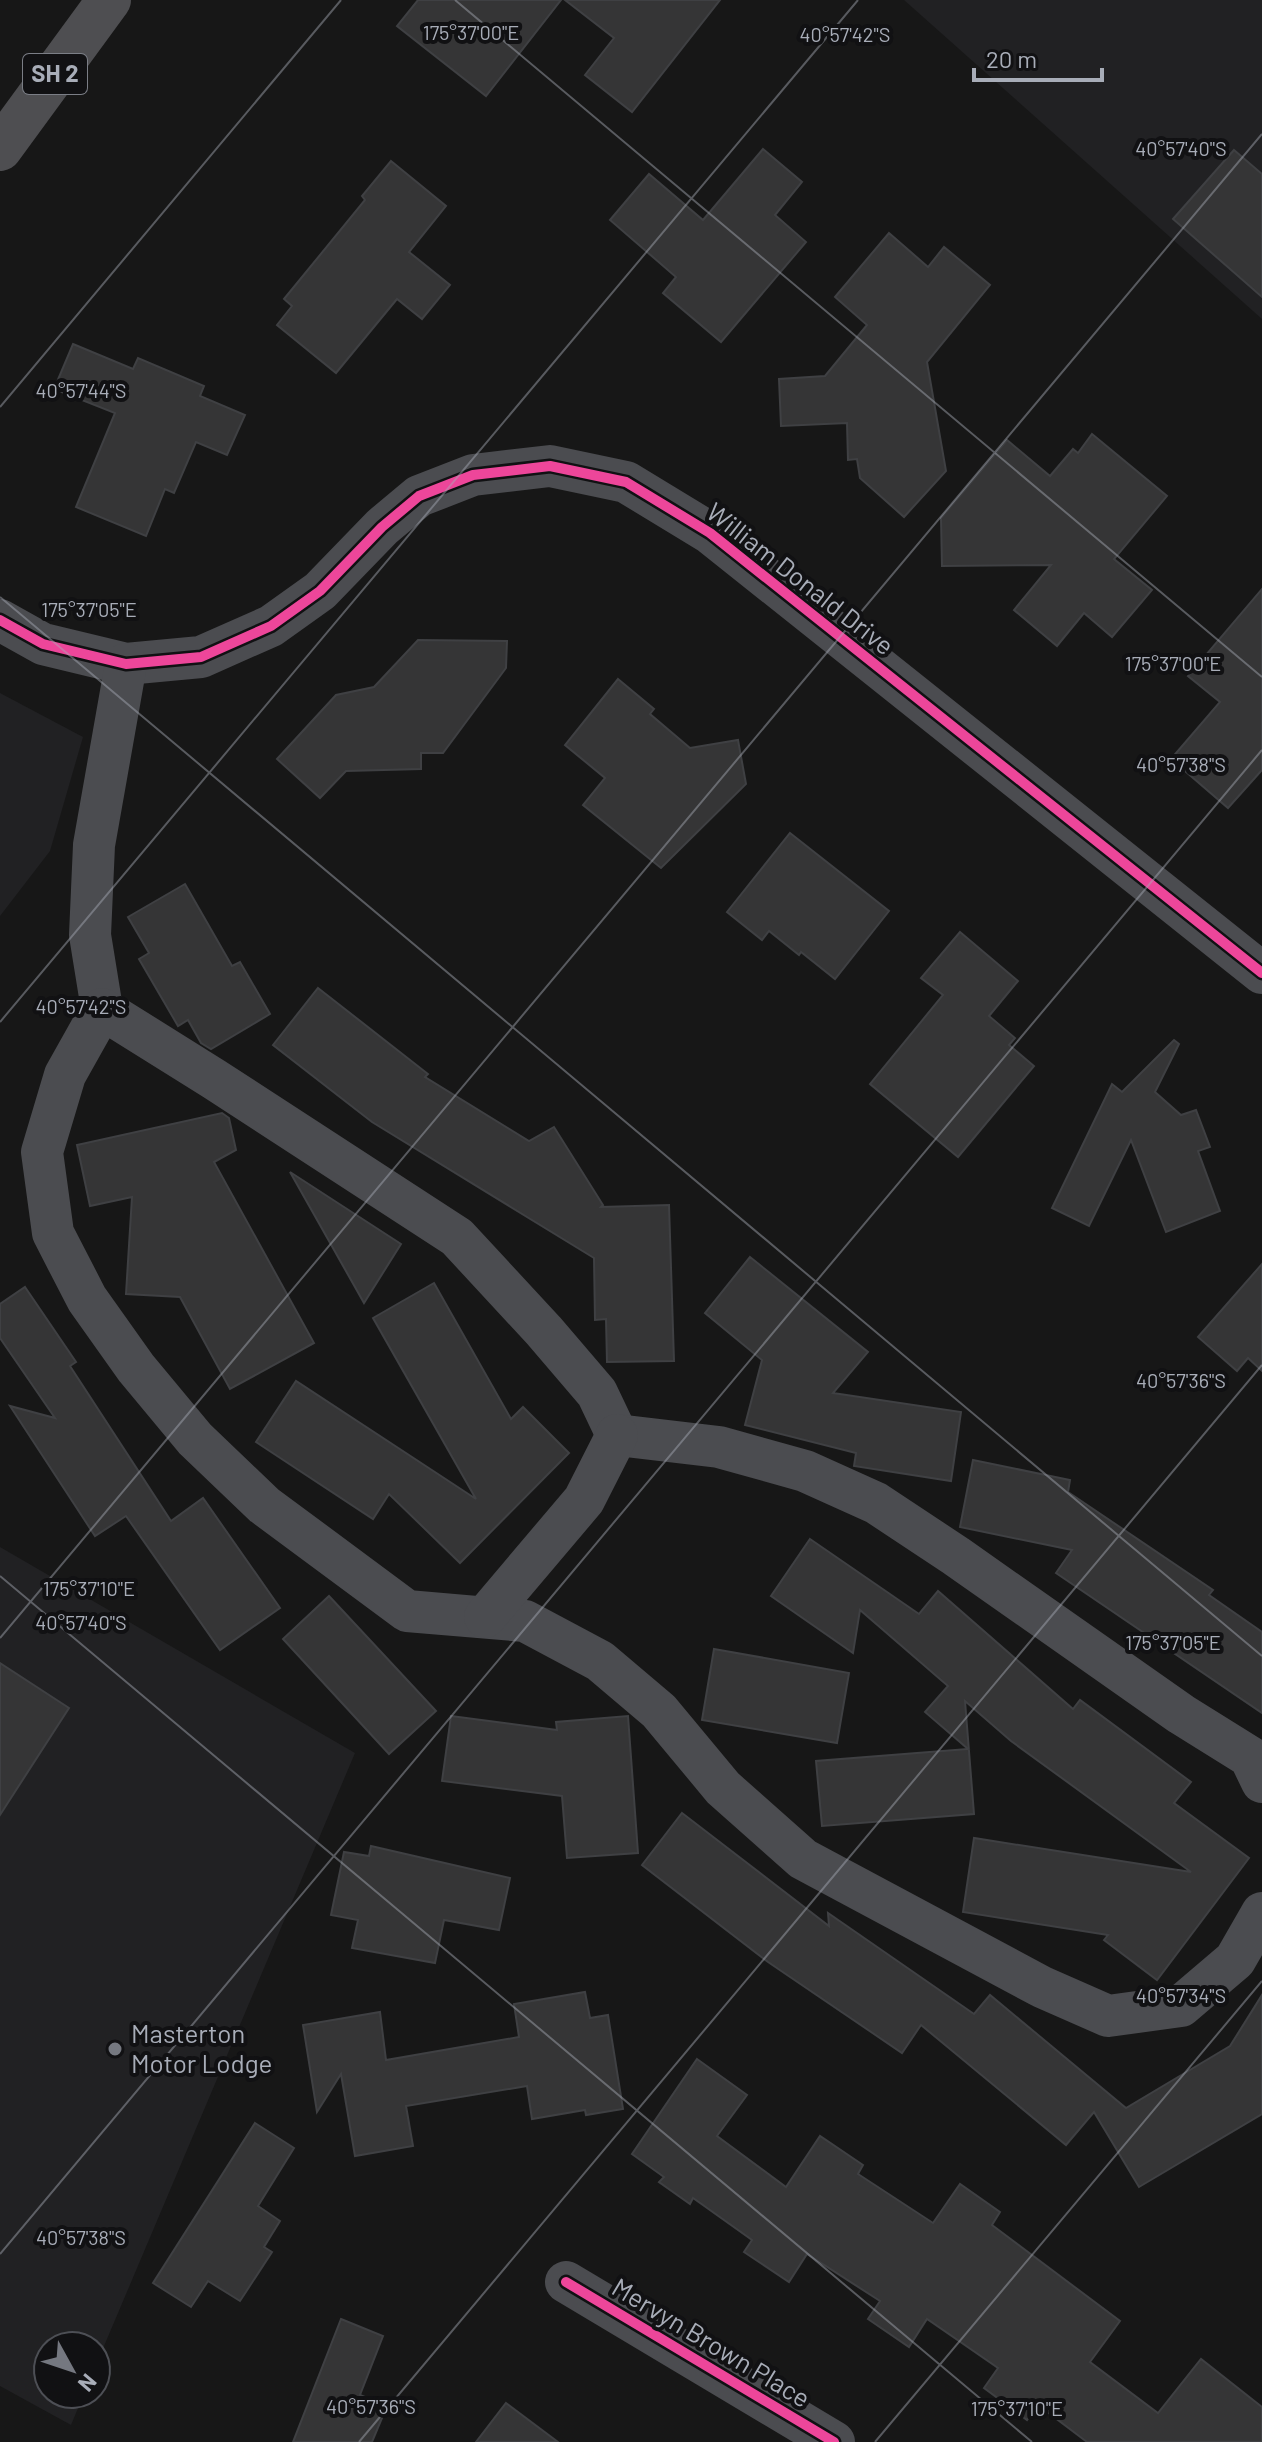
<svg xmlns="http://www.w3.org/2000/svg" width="1262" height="2442" font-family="Barlow,sans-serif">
  <rect width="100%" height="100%" fill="#171717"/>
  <g fill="#212123">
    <path d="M 904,0 L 1262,0 L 1262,319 Z"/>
    <path d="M 0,693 L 83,737 L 50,851 L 0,916 Z"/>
    <path d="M 0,1547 L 355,1753 L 96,2365 L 96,2346 L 48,2346 L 48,2394 L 84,2394 L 71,2425 L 0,2386 Z"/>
  </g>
  <g fill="#353536" stroke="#3f4043" stroke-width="2">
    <path d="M 418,0 L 561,0 L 486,96 L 397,26 Z"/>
    <path d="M 565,0 L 720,0 L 632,112 L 585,75 L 614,38 Z"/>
    <path d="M 763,149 L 802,182 L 775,215 L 806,242 L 721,342 L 663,293 L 676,277 L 610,220 L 649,174 L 703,220 Z"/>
    <path d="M 1234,150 L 1262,174 L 1262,297 L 1173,219 Z"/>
    <path d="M 391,161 L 446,206 L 409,252 L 450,285 L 422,319 L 397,299 L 336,373 L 277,325 L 292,306 L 284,299 L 365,200 L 362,196 Z"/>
    <path d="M 889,233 L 928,267 L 944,247 L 990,285 L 927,362 L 946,471 L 904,517 L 860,478 L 857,459 L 848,460 L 847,423 L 781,426 L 779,379 L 825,376 L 867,325 L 835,297 Z"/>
    <path d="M 73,344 L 133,369 L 138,358 L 204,386 L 200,396 L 245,415 L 227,455 L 196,442 L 174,493 L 165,489 L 146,536 L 76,507 L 115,413 L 54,389 Z"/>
    <path d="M 1092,434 L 1167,496 L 1114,559 L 1152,590 L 1112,637 L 1084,613 L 1057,646 L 1014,610 L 1051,565 L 942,566 L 941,518 L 1007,440 L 1050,476 L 1073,449 L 1078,453 Z"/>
    <path d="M 1262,589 L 1262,770 L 1228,808 L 1171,759 L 1220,702 L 1188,676 Z"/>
    <path d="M 418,640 L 507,641 L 506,668 L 443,753 L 421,753 L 421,769 L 346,771 L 320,798 L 277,759 L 336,695 L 374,687 Z"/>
    <path d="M 618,679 L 654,709 L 650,714 L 690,748 L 738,740 L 746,784 L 661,868 L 583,805 L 605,778 L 565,745 Z"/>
    <path d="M 790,833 L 889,911 L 835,979 L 801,952 L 799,955 L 769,931 L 762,940 L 727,912 Z"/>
    <path d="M 185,884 L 232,966 L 240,962 L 270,1014 L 211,1049 L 201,1043 L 188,1020 L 178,1026 L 139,959 L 149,953 L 128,917 Z"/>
    <path d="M 960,932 L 1018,981 L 989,1016 L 1015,1038 L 1009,1045 L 1034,1066 L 958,1157 L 870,1084 L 943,995 L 921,978 Z"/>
    <path d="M 318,988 L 428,1074 L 425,1077 L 529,1141 L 554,1127 L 603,1205 L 601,1207 L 669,1205 L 674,1361 L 607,1362 L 606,1319 L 595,1320 L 594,1258 L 372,1122 L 273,1045 Z"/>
    <path d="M 1174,1040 L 1179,1044 L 1155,1092 L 1181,1115 L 1196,1110 L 1210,1147 L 1198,1151 L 1220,1211 L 1166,1232 L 1131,1140 L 1089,1226 L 1052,1208 L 1112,1084 L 1122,1092 Z"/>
    <path d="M 222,1113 L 229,1118 L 236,1150 L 214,1162 L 314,1343 L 230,1389 L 180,1297 L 126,1294 L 132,1197 L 90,1206 L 77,1145 Z"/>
    <path d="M 290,1172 L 401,1244 L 364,1303 Z"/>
    <path d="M 750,1257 L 868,1352 L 833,1393 L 961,1412 L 951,1481 L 854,1466 L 856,1453 L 745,1425 L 762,1360 L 705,1313 Z"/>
    <path d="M 1262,1264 L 1262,1371 L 1248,1358 L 1237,1371 L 1198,1337 Z"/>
    <path d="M 434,1283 L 511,1419 L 523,1407 L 569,1453 L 460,1563 L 389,1494 L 373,1519 L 256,1442 L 296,1381 L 476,1499 L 373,1318 Z"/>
    <path d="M 25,1287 L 76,1362 L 70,1366 L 171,1521 L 203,1498 L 280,1608 L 220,1650 L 126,1516 L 95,1536 L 10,1406 L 55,1418 L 0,1338 L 0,1304 Z"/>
    <path d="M 973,1460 L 1070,1480 L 1068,1492 L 1213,1590 L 1209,1595 L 1262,1632 L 1262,1713 L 1056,1573 L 1072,1550 L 960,1527 Z"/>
    <path d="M 810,1539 L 919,1614 L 938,1591 L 1073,1709 L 1080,1700 L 1191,1782 L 1174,1803 L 1249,1858 L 1157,1980 L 1104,1940 L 1108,1935 L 963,1912 L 974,1838 L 1191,1872 L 1011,1741 L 965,1701 L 974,1814 L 822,1826 L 816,1761 L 968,1749 L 925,1712 L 948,1686 L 860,1610 L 853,1653 L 771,1596 Z"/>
    <path d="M 329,1596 L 436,1711 L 389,1754 L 283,1639 Z"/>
    <path d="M 714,1649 L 849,1673 L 837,1743 L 702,1720 Z"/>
    <path d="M 0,1663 L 69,1708 L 0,1815 Z"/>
    <path d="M 451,1716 L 557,1730 L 556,1722 L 628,1716 L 638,1853 L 567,1858 L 562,1796 L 442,1781 Z"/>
    <path d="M 682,1813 L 829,1926 L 828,1913 L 974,2014 L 990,1995 L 1126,2108 L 1230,2046 L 1262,1995 L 1262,2114 L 1139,2187 L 1094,2112 L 1066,2145 L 921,2025 L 902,2053 L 768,1962 L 642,1865 Z"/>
    <path d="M 371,1846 L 510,1878 L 499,1930 L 444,1920 L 435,1963 L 352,1948 L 358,1920 L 331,1915 L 344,1852 L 369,1856 Z"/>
    <path d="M 585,1992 L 590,2018 L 608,2015 L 623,2109 L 586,2115 L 585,2110 L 532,2119 L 527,2086 L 406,2106 L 413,2146 L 355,2156 L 341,2074 L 317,2112 L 303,2025 L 380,2012 L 386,2060 L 519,2037 L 514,2004 Z"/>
    <path d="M 697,2059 L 747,2095 L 717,2136 L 786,2187 L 820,2136 L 863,2165 L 858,2174 L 933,2223 L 960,2184 L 1000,2212 L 992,2225 L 1120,2321 L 1090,2362 L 1158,2413 L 1201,2359 L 1262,2407 L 1262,2442 L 1087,2442 L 1038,2405 L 1027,2420 L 984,2388 L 998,2368 L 927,2319 L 909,2347 L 868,2319 L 880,2301 L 807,2254 L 789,2282 L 744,2252 L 752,2240 L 693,2198 L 690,2204 L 659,2182 L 664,2177 L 632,2154 Z"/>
    <path d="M 255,2123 L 294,2148 L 258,2206 L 280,2221 L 264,2247 L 272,2252 L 240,2301 L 208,2281 L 191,2307 L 153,2283 Z"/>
    <path d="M 341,2319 L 383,2336 L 360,2395 L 387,2406 L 372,2442 L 293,2442 Z"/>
    <path d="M 506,2403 L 558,2442 L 476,2442 Z"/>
  </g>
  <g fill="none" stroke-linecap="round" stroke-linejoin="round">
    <g stroke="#4b4c50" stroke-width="42">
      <path d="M 0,620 L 43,644 L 126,664 L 201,657 L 271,626 L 320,591 L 382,527 L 419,496 L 473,475 L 550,466 L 626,482 L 710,533 L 1262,973"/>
      <path d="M 102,1009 L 90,935 L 94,845 L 126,664"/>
      <path d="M 617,1435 L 597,1393 L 544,1331 L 457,1237 L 214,1079 L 102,1009 L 65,1075 L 42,1152 L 53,1233 L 87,1299 L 136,1368 L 195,1439 L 264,1505 L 407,1611 L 525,1621 L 600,1661 L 659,1711 L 723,1788 L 803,1859 L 1042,1987 L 1108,2016 L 1181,2006 L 1235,1960 L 1262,1913"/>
      <path d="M 617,1435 L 719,1447 L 805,1471 L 876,1503 L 956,1556 L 1181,1714 L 1250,1757 L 1262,1782"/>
      <path d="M 485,1617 L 584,1500 L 617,1435"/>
      <path d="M 566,2282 L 834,2442"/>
    </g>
    <path stroke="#4e4e51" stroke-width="44" d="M 0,149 L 109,0"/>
    <defs>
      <g id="cycleway">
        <path d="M 0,620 L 43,644 L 126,664 L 201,657 L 271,626 L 320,591 L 382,527 L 419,496 L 473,475 L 550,466 L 626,482 L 710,533 L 1262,973"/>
        <path d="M 566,2282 L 834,2442"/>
      </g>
    </defs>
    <use href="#cycleway" stroke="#111113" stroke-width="15"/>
    <use href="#cycleway" stroke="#ed469a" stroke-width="10"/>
  </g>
  <path fill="none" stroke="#a8adb8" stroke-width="2" stroke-opacity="0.45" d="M 455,0 L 1262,677M 0,407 L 341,0M 0,597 L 1262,1656M 0,1022 L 858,0M 0,1576 L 1032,2442M 0,1638 L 1262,134M 0,2254 L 1262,750M 359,2442 L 1262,1365M 875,2442 L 1262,1981"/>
  <circle fill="#757880" stroke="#111113" stroke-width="3" cx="115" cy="2049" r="8"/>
  <g text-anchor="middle" stroke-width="8" stroke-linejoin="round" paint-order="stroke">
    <rect fill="#111113" stroke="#7b7e86" stroke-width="2" x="23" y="54" width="64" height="40" rx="6"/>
    <g font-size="24" font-weight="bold" fill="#a8adb8">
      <text x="55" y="82">SH 2</text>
    </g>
    <g font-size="26" fill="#a8adb8" stroke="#111113">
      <text transform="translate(800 579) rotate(38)" y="9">William Donald Drive</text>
      <text transform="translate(711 2343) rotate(31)" y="9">Mervyn Brown Place</text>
    </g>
    <g font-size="26" fill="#a8adb8" stroke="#111113" text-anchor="start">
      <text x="131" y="2043">Masterton<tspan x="131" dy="30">Motor Lodge</tspan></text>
    </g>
  </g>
  <g font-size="20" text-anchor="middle" fill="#a8adb8" stroke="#111113" stroke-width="8" stroke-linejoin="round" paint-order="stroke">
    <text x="471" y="40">175°37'00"E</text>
    <text x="845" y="42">40°57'42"S</text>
    <text x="1181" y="156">40°57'40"S</text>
    <text x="81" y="398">40°57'44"S</text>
    <text x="89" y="617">175°37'05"E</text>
    <text x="1173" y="671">175°37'00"E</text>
    <text x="1181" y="772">40°57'38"S</text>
    <text x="81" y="1014">40°57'42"S</text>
    <text x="1181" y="1388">40°57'36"S</text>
    <text x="89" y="1596">175°37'10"E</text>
    <text x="81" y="1630">40°57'40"S</text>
    <text x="1173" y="1650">175°37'05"E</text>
    <text x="1181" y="2003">40°57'34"S</text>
    <text x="81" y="2245">40°57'38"S</text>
    <text x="371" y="2414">40°57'36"S</text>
    <text x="1017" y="2416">175°37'10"E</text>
  </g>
  <g transform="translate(72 2370) rotate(130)"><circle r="38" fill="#111113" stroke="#4d4f55" stroke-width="2"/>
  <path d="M0-6L14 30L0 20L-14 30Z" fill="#757880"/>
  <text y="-12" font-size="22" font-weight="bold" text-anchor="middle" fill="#a8adb8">N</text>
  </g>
  <path d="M974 68v12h128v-12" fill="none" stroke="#a8adb8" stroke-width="4"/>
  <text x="986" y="68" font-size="24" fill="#a8adb8" stroke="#111113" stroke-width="6" paint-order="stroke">20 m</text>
</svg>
